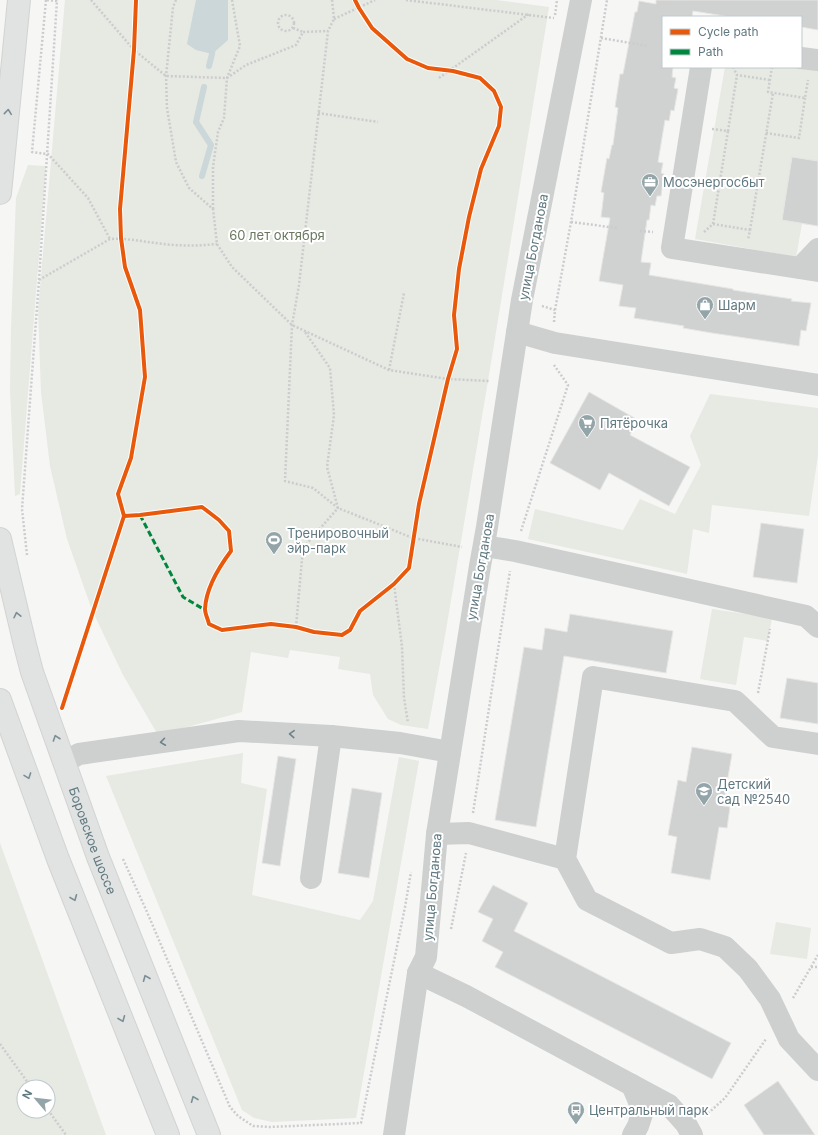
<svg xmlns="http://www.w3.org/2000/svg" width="818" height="1135" font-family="Inter,sans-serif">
  <rect width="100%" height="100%" fill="#f6f6f5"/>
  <g fill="#e7e9e3" fill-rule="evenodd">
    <path d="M 65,0 L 496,0 L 549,7 L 488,381 L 445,636 L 428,729 L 401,725 L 388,719 L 373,695 L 370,674 L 338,669 L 340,657 L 290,650 L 288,658 L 251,652 L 242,712 L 158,735 L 123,675 L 92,610 L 67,539 L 50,466 L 41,392 L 38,310 Z"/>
    <path d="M 725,67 L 798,67 L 818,71 L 818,226 L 802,224 L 796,257 L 695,239 Z"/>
    <path d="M 28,165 L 46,166 L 20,494 L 15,496 L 10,390 L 11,329 L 16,198 Z"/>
    <path d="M 710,394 L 818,408 L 818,455 L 809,516 L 712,505 L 709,533 L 693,529 L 687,574 L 528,539 L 535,509 L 623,530 L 640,499 L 675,514 L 701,465 L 690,436 Z"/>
    <path d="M 712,609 L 772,618 L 768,641 L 744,637 L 736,685 L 700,679 Z"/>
    <path d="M 243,753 L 241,783 L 267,789 L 252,895 L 360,920 L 373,901 L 399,757 L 419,761 L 356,1118 L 272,1122 L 254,1118 L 242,1110 L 106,776 Z"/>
    <path d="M 0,843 L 106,1135 L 0,1135 ZM 24,1087 L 48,1087 L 48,1111 L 24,1111 Z"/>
    <path d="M 776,922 L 811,928 L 807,959 L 770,954 Z"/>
  </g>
  <path fill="#cbd7d8" d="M 196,0 L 228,0 L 228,40 L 212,54 L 196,50 L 187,44 Z"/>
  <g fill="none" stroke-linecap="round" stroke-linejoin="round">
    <g stroke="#cbd7d8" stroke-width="6">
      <path d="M 209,66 L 212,54 L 213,46"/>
      <path d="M 202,176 L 211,145 L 196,122 L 204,87"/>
    </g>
  </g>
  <g fill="#d0d1d1" stroke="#e6e6e4">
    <path d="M 656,0 L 818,0 L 818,30 L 801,27 L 801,17 L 731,17 L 693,11 L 692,17 L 663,17 L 663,67 L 673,67 L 672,77 L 676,78 L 674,88 L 678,89 L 674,111 L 671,110 L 669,121 L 665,120 L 658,162 L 663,163 L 661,173 L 664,174 L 661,196 L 657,196 L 655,206 L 651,205 L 649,220 L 647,220 L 641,262 L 651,263 L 649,275 L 733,289 L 733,290 L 792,299 L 791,301 L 811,303 L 806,331 L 801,330 L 799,346 L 712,333 L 683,328 L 684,326 L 634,318 L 636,308 L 619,306 L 623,285 L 599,281 L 610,218 L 601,217 L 604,193 L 601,192 L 607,158 L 609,159 L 612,145 L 613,145 L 618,108 L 615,107 L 620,74 L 623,74 L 635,12 L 637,12 L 639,1 L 656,4 Z"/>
    <path d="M 792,157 L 818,161 L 818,226 L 782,220 Z"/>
    <path d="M 589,392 L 638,420 L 630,435 L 690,467 L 669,506 L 609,473 L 600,490 L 550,463 Z"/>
    <path d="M 761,523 L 804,529 L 797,583 L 753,577 Z"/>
    <path d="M 570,614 L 673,631 L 666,673 L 564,656 L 536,827 L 495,820 L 524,647 L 542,650 L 545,628 L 567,632 Z"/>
    <path d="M 787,678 L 818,683 L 818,724 L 780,718 Z"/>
    <path d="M 692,747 L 732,754 L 723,806 L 730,807 L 727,828 L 719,827 L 710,880 L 671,873 L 677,837 L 668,835 L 678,780 L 686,782 Z"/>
    <path d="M 278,756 L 296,759 L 280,866 L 262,863 Z"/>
    <path d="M 352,788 L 382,793 L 369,878 L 338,873 Z"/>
    <path d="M 493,885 L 528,903 L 514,931 L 731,1043 L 712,1079 L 495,967 L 503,952 L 482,941 L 493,919 L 478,912 Z"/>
    <path d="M 778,1081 L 815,1135 L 764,1135 L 744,1105 Z"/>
  </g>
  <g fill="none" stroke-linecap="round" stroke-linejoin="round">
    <defs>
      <g id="major">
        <path d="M 0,193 L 19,0"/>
        <path id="s1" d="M 0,539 L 25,645 L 32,672 L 98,857 L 209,1135"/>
        <path d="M 0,700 L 58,859 L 168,1135"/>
      </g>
    </defs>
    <use href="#major" stroke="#d2d3d3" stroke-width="24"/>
    <g stroke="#cbcccd" stroke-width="2.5" stroke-dasharray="2 2" stroke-linecap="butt">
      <path d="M 46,0 L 32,152 L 48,154 L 88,198 L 110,239"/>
      <path d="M 47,0 L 57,1"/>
      <path d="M 91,0 L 134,50 L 166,76 L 227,78 L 246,65 L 296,45 L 303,32 L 328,31"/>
      <path d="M 176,0 L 173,7 L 166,76 L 167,108 L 176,162 L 189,188 L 213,209 L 217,244 L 232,267 L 292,325 L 389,370 L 448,379 L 489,381"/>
      <path d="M 332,0 L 334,19 L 328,31 L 299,285 L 292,325 L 285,481 L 313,488 L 338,508 L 413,538 L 462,547"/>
      <path d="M 406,0 L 554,18"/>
      <circle cx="286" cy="23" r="8"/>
      <path d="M 555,15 L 557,0"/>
      <path d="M 334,19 L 375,0"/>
      <path d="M 293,28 L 303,32"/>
      <path d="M 601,38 L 648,46"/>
      <path d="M 733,67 L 737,75 L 770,80"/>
      <path d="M 772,67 L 768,92 L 805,98 L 808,80"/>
      <path d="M 439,78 L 529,14"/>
      <path d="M 318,113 L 378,122"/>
      <path d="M 712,129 L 728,131 L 737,75"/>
      <path d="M 766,133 L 799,138 L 805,98"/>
      <path d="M 213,209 L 213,167 L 218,132 L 224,118 L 227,78 L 240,46 L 232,0"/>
      <path d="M 571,222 L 617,228"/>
      <path d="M 713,224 L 750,230 L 748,240"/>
      <path d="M 750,230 L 773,93"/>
      <path d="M 640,231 L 653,232"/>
      <path d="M 704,232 L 713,224 L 728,131"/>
      <path d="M 39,280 L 110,239 C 128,238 145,242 163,244 C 181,246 199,246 217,244"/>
      <path d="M 542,306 L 555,310"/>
      <path d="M 554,322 L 555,310 L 571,222 L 607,0"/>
      <path d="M 389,370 L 404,293"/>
      <path d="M 521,531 L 568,385 L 554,365"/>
      <path d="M 27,555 L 22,509 L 39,280 L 57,0"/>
      <path d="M 394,584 L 402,647 L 404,698 L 408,723"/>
      <path d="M 296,627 L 303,548 L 338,508 L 327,467 L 334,415 L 330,368 L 305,332"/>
      <path d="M 758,693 L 770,629"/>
      <path d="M 473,813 L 510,571"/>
      <path d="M 123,859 L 147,912 L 230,1107 L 238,1116 L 253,1126 L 269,1127 L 361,1123 L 405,907 L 411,872"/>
      <path d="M 451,929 L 466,853"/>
      <path d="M 811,967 L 818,967"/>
      <path d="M 793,998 L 818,955"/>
      <path d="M 0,1044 L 31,1087"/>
      <path d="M 48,1110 L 66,1135"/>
      <path d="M 705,1116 L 725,1098 L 766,1039"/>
    </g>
    <g stroke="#ced0d0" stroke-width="22">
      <path d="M 801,58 L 818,60"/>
      <path d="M 701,67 L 672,248 L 818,271"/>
      <path d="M 800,268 L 818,249"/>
      <path d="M 517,332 L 555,343 L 818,385"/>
      <path d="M 484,546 L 515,551 L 806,616 L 818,627"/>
      <path d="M 818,744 L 773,737 L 735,701 L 593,677 L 565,859 L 587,900 L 671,943 L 700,939 L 725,947 L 748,969 L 770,999 L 789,1039 L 818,1070"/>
      <path d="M 64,762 L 79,754 L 239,731 L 331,736 L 400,743 L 450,752"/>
      <path d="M 437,834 L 469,833 L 565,859"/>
      <path d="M 311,878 L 331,736"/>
      <path d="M 418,973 L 466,996 L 669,1105 L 686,1124 L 692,1135"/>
      <path d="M 632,1085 L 643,1111 L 638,1126 L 633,1135"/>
      <path d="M 394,1135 L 418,973 L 426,957 L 437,834 L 480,566 L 487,527 L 522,300 L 581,0"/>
    </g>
    <use href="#major" stroke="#e1e2e2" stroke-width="22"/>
    <path stroke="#00873e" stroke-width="3" stroke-dasharray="6 3" stroke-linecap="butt" d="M 140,515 L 183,597 L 205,610"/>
    <defs>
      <g id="cycleway">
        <path d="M 136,0 L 134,50 L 120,209 L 121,238 L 125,267 L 140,310 L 145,377 L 131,458 L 118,494 L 124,516 L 140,515 L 202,507 L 219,520 L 229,531 L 231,551 C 219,567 206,588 205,609 C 205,614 208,619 209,624 L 222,630 L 271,624 L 296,627 L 314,632 L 342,635 L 350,630 L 360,611 L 394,584 L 409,568 L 419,504 L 448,379 L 457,349 L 454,315 L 459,269 L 469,217 L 481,169 L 499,126 L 501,107 L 494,91 L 480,78 L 453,71 L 428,68 L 407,59 L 372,28 L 359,8 L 355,0"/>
        <path d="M 62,708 L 124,516"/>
      </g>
    </defs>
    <use href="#cycleway" stroke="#fff" stroke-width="6"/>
    <use href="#cycleway" stroke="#e8590c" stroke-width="4"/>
  </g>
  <defs><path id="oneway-chevron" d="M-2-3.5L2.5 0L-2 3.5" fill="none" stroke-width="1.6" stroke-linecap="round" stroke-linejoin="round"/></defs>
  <g stroke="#7a8e94">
    <use href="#oneway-chevron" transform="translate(8 112) rotate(-84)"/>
    <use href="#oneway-chevron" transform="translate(17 615) rotate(-103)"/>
    <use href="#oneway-chevron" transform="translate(56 738) rotate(-109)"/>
    <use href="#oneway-chevron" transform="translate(28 776) rotate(70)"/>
    <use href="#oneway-chevron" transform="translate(74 898) rotate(68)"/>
    <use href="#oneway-chevron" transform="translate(146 978) rotate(-112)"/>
    <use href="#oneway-chevron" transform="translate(122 1019) rotate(68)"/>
    <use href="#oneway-chevron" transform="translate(194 1099) rotate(-112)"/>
  </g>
  <g stroke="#6b8289">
    <use href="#oneway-chevron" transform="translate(292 734) rotate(-177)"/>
    <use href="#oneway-chevron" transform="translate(163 742) rotate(172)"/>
  </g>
  <defs>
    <symbol id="office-pin" viewBox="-11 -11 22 30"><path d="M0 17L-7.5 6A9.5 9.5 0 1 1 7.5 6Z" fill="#94a5aa" stroke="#fff"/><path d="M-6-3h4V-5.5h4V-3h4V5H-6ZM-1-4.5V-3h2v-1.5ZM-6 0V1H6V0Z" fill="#fff"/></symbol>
    <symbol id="shop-pin" viewBox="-11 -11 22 30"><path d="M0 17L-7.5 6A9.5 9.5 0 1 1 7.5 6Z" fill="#94a5aa" stroke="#fff"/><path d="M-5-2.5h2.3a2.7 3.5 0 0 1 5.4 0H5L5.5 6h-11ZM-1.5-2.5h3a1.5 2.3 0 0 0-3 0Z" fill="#fff"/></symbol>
    <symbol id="supermarket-pin" viewBox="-11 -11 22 30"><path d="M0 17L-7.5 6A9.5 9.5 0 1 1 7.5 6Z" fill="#94a5aa" stroke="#fff"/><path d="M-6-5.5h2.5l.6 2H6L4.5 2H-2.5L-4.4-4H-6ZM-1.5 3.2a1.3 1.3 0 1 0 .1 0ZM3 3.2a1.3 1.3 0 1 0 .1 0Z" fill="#fff"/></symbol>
    <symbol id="stadium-pin" viewBox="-11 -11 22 30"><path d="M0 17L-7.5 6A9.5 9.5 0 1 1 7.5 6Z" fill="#94a5aa" stroke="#fff"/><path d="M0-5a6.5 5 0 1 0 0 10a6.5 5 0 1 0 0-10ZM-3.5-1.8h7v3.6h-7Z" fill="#fff"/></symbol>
    <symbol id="school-pin" viewBox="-11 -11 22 30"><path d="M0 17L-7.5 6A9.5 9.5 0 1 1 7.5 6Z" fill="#94a5aa" stroke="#fff"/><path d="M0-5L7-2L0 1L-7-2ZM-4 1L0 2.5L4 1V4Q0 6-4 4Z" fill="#fff"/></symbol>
    <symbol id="bus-pin" viewBox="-11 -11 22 30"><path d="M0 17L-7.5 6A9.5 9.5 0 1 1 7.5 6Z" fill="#94a5aa" stroke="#fff"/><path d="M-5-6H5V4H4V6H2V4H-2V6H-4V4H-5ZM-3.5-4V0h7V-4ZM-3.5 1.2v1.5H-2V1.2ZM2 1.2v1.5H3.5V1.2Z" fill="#fff"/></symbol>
  </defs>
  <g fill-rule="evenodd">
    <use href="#office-pin" x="640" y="172" width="20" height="27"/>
    <use href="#shop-pin" x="695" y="295" width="20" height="27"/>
    <use href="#supermarket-pin" x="577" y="413" width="20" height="27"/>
    <use href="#stadium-pin" x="264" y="530" width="20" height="27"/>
    <use href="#school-pin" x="694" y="781" width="20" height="27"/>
    <use href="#bus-pin" x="566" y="1100" width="20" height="27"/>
  </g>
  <g text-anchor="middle" stroke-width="4" stroke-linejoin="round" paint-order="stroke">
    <g font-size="13" fill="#607981" stroke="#fff" text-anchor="start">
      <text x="663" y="187">Мосэнергосбыт</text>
      <text x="718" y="310">Шарм</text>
      <text x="600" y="428">Пятёрочка</text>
      <text x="287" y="538">Тренировочный<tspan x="287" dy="15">эйр-парк</tspan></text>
      <text x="717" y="789">Детский<tspan x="717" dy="15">сад №2540</tspan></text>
      <text x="589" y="1115">Центральный парк</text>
    </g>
    <g font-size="13" fill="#69785f" stroke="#fff">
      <text x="277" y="240">60 лет октября</text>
    </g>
    <g font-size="13" fill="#607981" stroke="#fff">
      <text transform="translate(533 247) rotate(-79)" y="5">улица Богданова</text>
      <text transform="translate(480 567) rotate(-80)" y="5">улица Богданова</text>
      <text dy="5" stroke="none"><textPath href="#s1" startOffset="316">Боровское шоссе</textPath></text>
      <text transform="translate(432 887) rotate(-85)" y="5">улица Богданова</text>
    </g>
  </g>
  <rect x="662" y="16" width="140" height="52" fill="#ffffff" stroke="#bfc9cd"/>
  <rect x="670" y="29" width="20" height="6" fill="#e8590c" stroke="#bfc9cd"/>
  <text x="698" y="36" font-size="12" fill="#607981">Cycle path</text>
  <rect x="670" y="49" width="20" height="6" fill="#00873e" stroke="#bfc9cd"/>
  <text x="698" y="56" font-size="12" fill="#607981">Path</text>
  <g transform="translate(36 1099) rotate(298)"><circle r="19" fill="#ffffff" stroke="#bfc9cd"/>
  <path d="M0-3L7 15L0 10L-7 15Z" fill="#94a5aa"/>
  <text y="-6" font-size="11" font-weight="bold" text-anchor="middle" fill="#607981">N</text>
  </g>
</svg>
